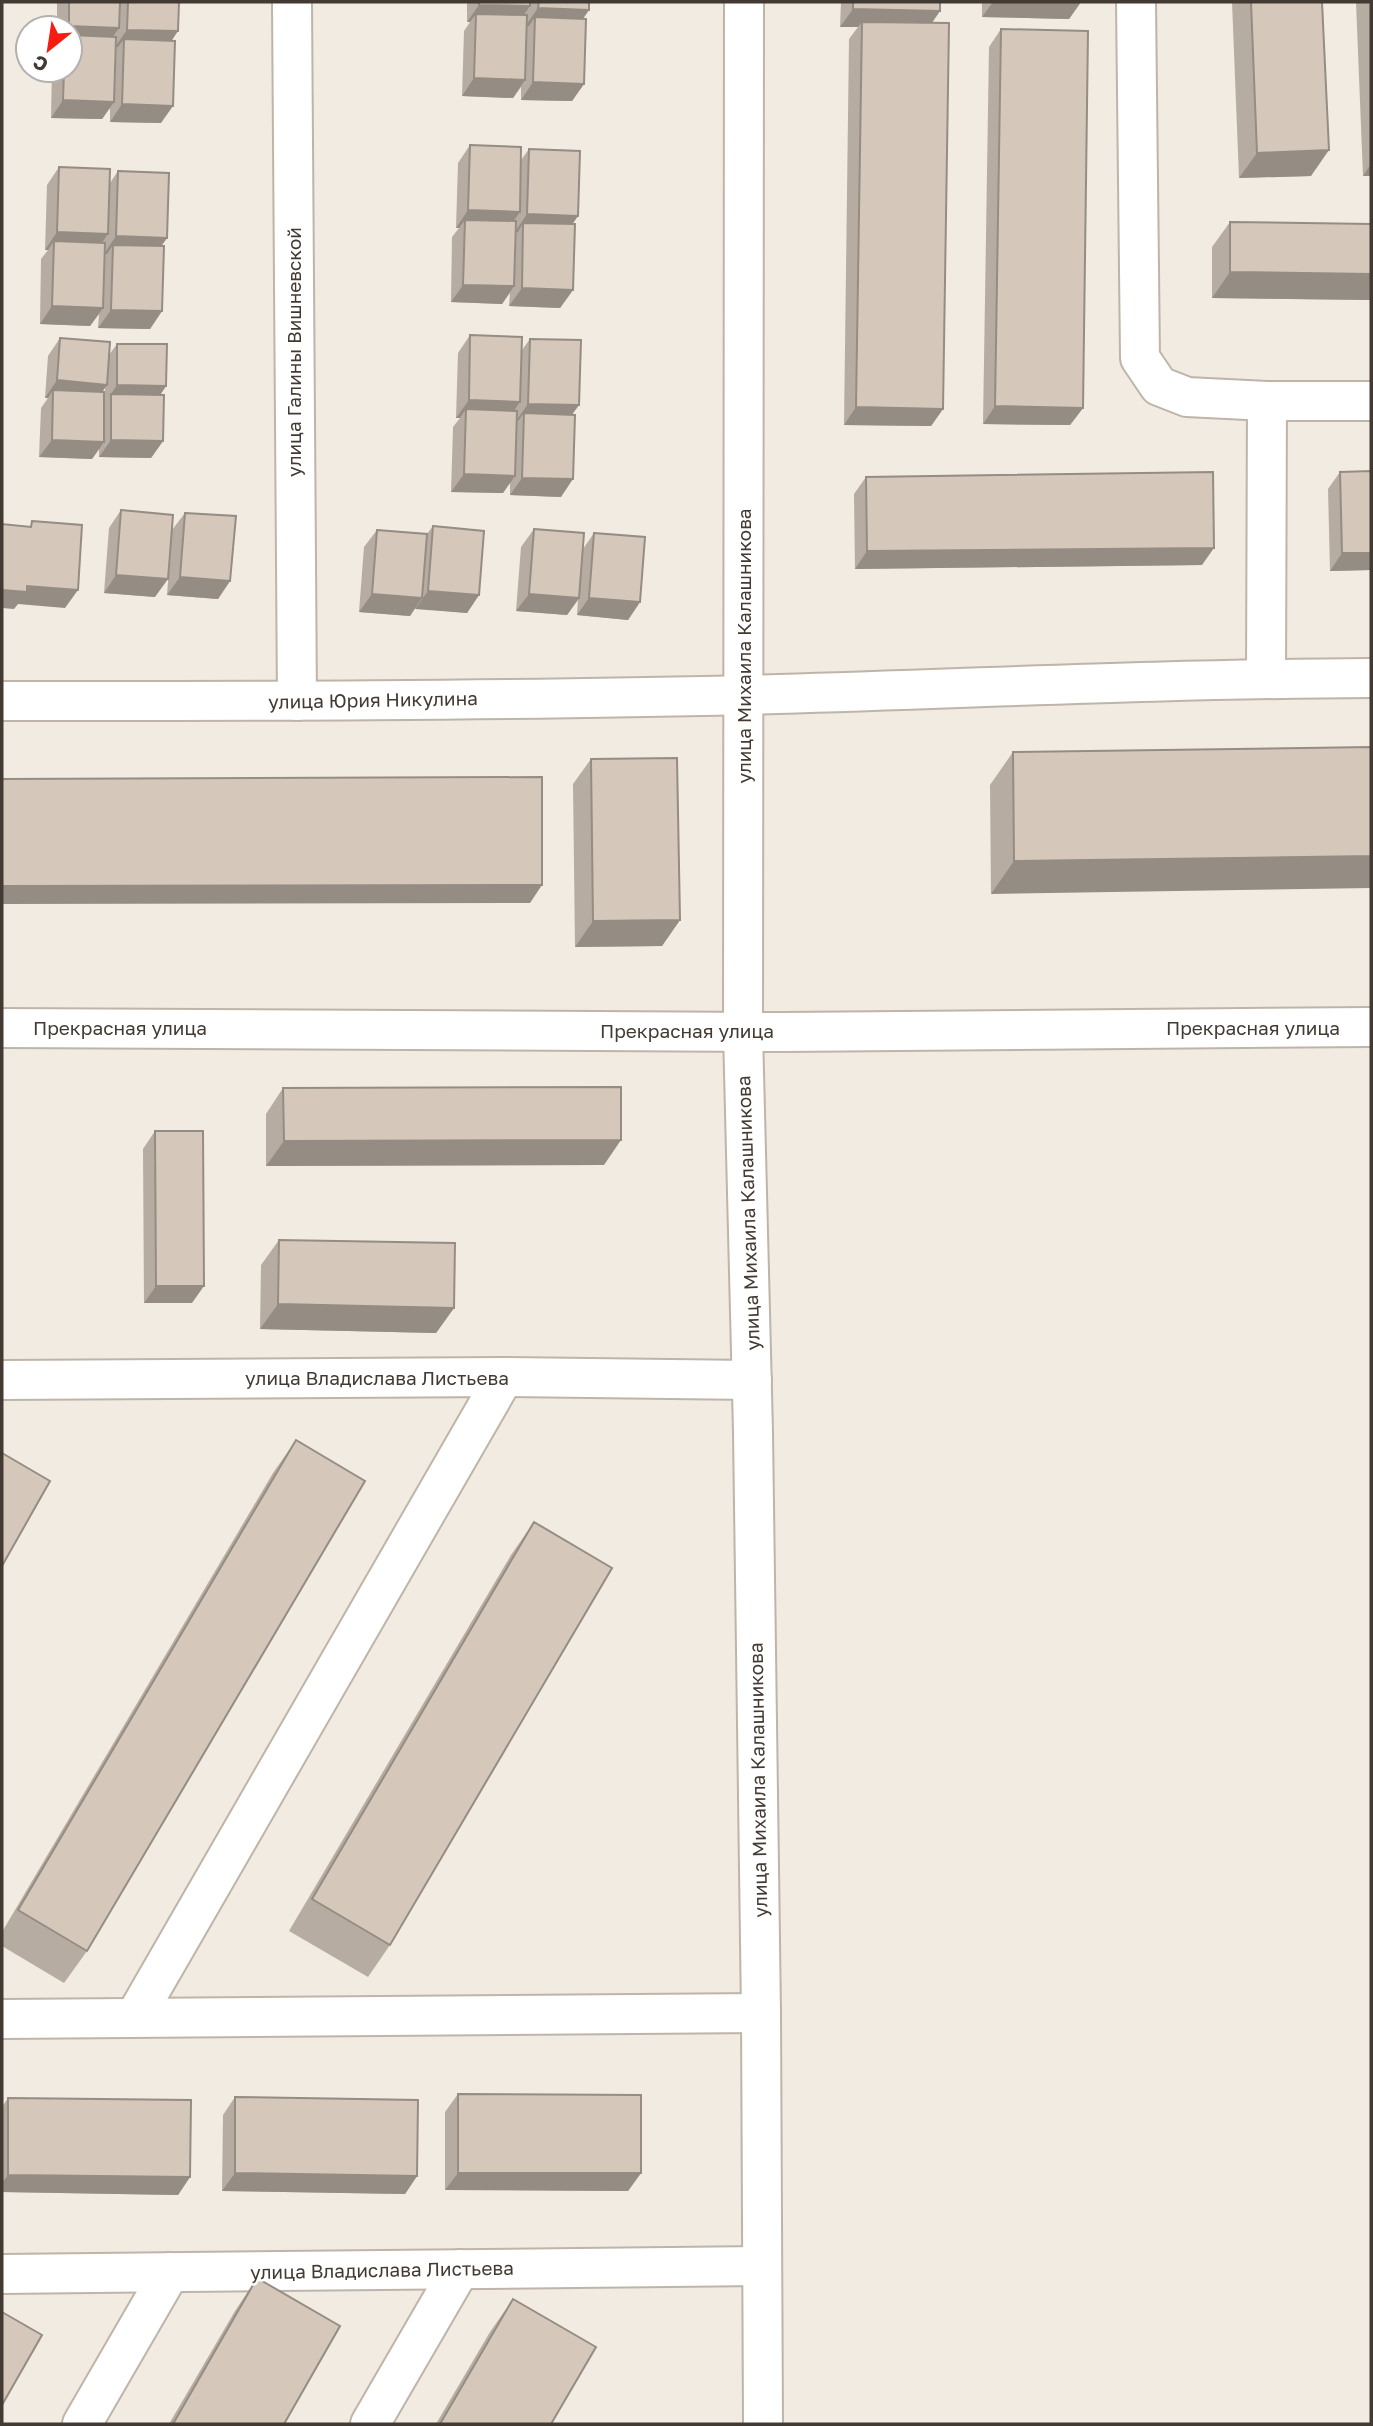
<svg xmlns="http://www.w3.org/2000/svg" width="1373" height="2426" font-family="'Golos Text',sans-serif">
  <rect width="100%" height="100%" fill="#f1ebe2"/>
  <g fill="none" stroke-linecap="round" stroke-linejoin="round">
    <defs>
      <g id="minor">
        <path d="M 292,2 L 297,701"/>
        <path d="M 744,2 L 743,1032 L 753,1432 L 761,2013 L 763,2424"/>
        <path d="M 1136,2 L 1140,358 L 1159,386 L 1187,397 L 1267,401 L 1371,401"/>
        <path d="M 1266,679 L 1267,401"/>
        <path d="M 2,701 C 250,701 497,701 745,695 C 954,689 1162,679 1371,678"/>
        <path d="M 2,1028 L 784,1032 L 1371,1027"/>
        <path d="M 2,1380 L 504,1377 L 752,1380"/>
        <path d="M 135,2017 L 504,1377"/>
        <path d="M 2,2019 L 761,2013"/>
        <path d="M 2,2274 L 762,2266"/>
        <path d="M 82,2424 L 170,2272"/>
        <path d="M 370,2424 L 460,2269"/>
      </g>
    </defs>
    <use href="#minor" stroke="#bfb4a8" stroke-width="42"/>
    <use href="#minor" stroke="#fff" stroke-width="38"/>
  </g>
  <g fill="#b7aca1" fill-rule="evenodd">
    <path d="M 57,2 L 179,2 L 172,41 L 161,123 L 110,122 L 110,108 L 102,119 L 51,118 L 52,70 L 70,70 L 70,28 L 57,28 Z"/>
    <path d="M 467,2 L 589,2 L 589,10 L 583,19 L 584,84 L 572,101 L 521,100 L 521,87 L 513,98 L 462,96 L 464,31 L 470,22 L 467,22 Z"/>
    <path d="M 841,2 L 940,2 L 940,11 L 932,23 L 943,409 L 931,426 L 844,425 L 849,39 L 858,27 L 840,27 Z"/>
    <path d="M 982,2 L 1081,2 L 1069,19 L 982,17 Z"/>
    <path d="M 1232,2 L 1322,2 L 1311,176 L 1239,178 Z"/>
    <path d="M 1356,2 L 1371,2 L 1371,176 L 1363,176 Z"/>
    <path d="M 1001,29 L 1083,408 L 1070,425 L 983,424 L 989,47 Z"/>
    <path d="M 470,145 L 521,160 L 529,149 L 578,216 L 572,224 L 573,290 L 560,308 L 509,306 L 510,293 L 502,304 L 451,302 L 452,237 L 459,228 L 456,228 L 458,163 Z"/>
    <path d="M 59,167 L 110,183 L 118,171 L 167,238 L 161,246 L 162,311 L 150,329 L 98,328 L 99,314 L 90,326 L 40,324 L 41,259 L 48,250 L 45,250 L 47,185 Z"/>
    <path d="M 1230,222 L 1371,224 L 1371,300 L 1212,298 L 1212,247 Z"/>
    <path d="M 470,335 L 522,350 L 530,339 L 579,405 L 572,414 L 561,497 L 510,495 L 510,482 L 503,493 L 451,492 L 453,427 L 460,418 L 456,418 L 458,353 Z"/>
    <path d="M 60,338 L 109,355 L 117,344 L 166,386 L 160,395 L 163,441 L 151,458 L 99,457 L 99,449 L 92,459 L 39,457 L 41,408 L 48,398 L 45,398 L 48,356 ZM 105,388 L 105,403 L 104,404 L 102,392 Z"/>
    <path d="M 1340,472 L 1371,570 L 1330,571 L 1328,489 Z"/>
    <path d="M 866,477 L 1202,565 L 855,569 L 854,494 Z"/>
    <path d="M 121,510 L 155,597 L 104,593 L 109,528 Z"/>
    <path d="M 185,513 L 230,581 L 218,599 L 167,595 L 172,530 Z"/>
    <path d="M 433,526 L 479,595 L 467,613 L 415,608 L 410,616 L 359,612 L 364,547 L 377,530 L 427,534 Z"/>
    <path d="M 534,529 L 583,549 L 594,533 L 640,602 L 628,620 L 577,615 L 578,600 L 567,615 L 516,611 L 521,547 Z"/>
    <path d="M 1371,747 L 991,894 L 990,785 L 1013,752 Z"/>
    <path d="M 591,759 L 680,920 L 662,946 L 575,947 L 573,784 Z"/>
    <path d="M 283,1088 L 604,1165 L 266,1166 L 266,1114 Z"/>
    <path d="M 155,1131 L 192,1303 L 144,1303 L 143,1149 Z"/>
    <path d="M 279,1240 L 454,1308 L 436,1333 L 260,1329 L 261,1265 Z"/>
    <path d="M 296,1440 L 87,1951 L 64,1983 L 2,1946 L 2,1932 L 273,1473 Z"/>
    <path d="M 534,1522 L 390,1945 L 368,1977 L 289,1931 L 511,1555 Z"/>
    <path d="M 458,2094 L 641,2173 L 628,2191 L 445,2190 L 445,2112 Z"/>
    <path d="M 235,2097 L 417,2176 L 405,2194 L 222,2191 L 223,2115 Z"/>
    <path d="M 8,2098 L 190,2177 L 178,2195 L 2,2192 L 2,2107 Z"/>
    <path d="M 257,2278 L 284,2424 L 169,2424 L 235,2311 Z"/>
    <path d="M 513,2299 L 551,2424 L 436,2424 L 490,2332 Z"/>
  </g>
  <g fill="#958c83">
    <path d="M 993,2 L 1081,2 L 1069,19 L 982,17 Z"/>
    <path d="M 479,5 L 530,6 L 518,23 L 476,14 L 470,22 L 467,22 Z"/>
    <path d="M 538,8 L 589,10 L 577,27 L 535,17 L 529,26 L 526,25 Z"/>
    <path d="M 853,9 L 940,11 L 928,28 L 862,22 L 858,27 L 840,27 Z"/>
    <path d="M 69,26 L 119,28 L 107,45 L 70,44 L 70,28 L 67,28 Z"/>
    <path d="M 127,30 L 178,31 L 166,49 L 124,39 L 118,47 L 115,47 Z"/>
    <path d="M 474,78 L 525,80 L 513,98 L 462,96 Z"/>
    <path d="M 533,82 L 584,84 L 572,101 L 521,100 Z"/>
    <path d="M 63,100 L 114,102 L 102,119 L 51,118 Z"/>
    <path d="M 122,104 L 173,106 L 161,123 L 110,122 Z"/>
    <path d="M 1329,150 L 1311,176 L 1239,178 L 1257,153 Z"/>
    <path d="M 1371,164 L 1371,176 L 1363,176 Z"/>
    <path d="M 468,210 L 520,212 L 507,230 L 465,220 L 459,228 L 456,228 Z"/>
    <path d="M 527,214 L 578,216 L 566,233 L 523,223 L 518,232 L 515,232 Z"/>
    <path d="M 57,232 L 108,234 L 96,251 L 54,241 L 48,250 L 45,250 Z"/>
    <path d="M 116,236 L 167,238 L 155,255 L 113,245 L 107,254 L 104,254 Z"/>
    <path d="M 1230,272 L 1371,274 L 1371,300 L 1212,298 Z"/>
    <path d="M 463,285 L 514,286 L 502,304 L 451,302 Z"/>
    <path d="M 522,288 L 573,290 L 560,308 L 509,306 Z"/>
    <path d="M 52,306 L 103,308 L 90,326 L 40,324 Z"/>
    <path d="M 111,310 L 162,311 L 150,329 L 98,328 Z"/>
    <path d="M 57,380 L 107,385 L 95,402 L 53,390 L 48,398 L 45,398 Z"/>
    <path d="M 117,385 L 166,386 L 154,404 L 111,394 L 105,403 Z"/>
    <path d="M 469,400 L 520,402 L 508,419 L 466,409 L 460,418 L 456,418 Z"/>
    <path d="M 528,404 L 579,405 L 566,423 L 524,413 L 518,421 L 516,421 Z"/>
    <path d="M 995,406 L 1083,408 L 1070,425 L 983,424 Z"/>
    <path d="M 856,407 L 943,409 L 931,426 L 844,425 Z"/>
    <path d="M 52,440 L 104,442 L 92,459 L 39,457 Z"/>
    <path d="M 111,440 L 163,441 L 151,458 L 99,457 Z"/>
    <path d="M 464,474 L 515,476 L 503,493 L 451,492 Z"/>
    <path d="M 522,478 L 573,479 L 561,497 L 510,495 Z"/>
    <path d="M 1214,548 L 1202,565 L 855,569 L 867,551 Z"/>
    <path d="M 1342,553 L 1371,553 L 1371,570 L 1330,571 Z"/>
    <path d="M 116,575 L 168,579 L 155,597 L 104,593 Z"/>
    <path d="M 180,577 L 230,581 L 218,599 L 167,595 Z"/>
    <path d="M 27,586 L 78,590 L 65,608 L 18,604 L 14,609 L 2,608 L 2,590 Z"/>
    <path d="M 428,591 L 479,595 L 467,613 L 415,609 Z"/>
    <path d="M 372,594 L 422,598 L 410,616 L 359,612 Z"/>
    <path d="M 529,594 L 579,598 L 567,615 L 516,611 Z"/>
    <path d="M 589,598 L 640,602 L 628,620 L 577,615 Z"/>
    <path d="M 1371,856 L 1371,888 L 991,894 L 1014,861 Z"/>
    <path d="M 542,885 L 530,903 L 2,904 L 2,886 Z"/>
    <path d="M 680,920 L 662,946 L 575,947 L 593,921 Z"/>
    <path d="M 621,1140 L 604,1165 L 266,1166 L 284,1141 Z"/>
    <path d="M 156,1286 L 204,1286 L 192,1303 L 144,1303 Z"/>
    <path d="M 278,1304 L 454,1308 L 436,1333 L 260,1329 Z"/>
    <path d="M 235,2173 L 417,2176 L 405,2194 L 222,2191 Z"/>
    <path d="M 458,2173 L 641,2173 L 628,2191 L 445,2190 Z"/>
    <path d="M 8,2175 L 190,2177 L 178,2195 L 2,2192 L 2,2183 Z"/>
  </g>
  <g fill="#d5c8bb" stroke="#958c83" stroke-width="2">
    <path d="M 69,2 L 120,2 L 119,28 L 69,26 Z"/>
    <path d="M 128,2 L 179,2 L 178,31 L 127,30 Z"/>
    <path d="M 479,2 L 530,2 L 530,6 L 479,5 Z"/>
    <path d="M 539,2 L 589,2 L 589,10 L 538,8 Z"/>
    <path d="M 853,2 L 940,2 L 940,11 L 853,9 Z"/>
    <path d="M 1251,2 L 1322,2 L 1329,150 L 1257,153 Z"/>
    <path d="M 476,14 L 527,15 L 525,80 L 474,78 Z"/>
    <path d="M 535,17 L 586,19 L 584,84 L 533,82 Z"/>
    <path d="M 862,22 L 949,23 L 943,409 L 856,407 Z"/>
    <path d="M 1001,29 L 1088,31 L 1083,408 L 995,406 Z"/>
    <path d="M 70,35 L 116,37 L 114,102 L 63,100 L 64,70 L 70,70 Z"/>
    <path d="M 124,39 L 175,41 L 173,106 L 122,104 Z"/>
    <path d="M 470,145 L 521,147 L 520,212 L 468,210 Z"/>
    <path d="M 529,149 L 580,151 L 578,216 L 527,214 Z"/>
    <path d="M 59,167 L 110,169 L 108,234 L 57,232 Z"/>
    <path d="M 118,171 L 169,173 L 167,238 L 116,236 Z"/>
    <path d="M 465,220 L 516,221 L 514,286 L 463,285 Z"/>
    <path d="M 1230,222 L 1371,224 L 1371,274 L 1230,272 Z"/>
    <path d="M 523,223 L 575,224 L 573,290 L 522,288 Z"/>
    <path d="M 54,241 L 105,243 L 103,308 L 52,306 Z"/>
    <path d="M 113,245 L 164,246 L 162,311 L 111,310 Z"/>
    <path d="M 470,335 L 522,337 L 520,402 L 469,400 Z"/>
    <path d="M 60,338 L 110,342 L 107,385 L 57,380 Z"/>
    <path d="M 530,339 L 581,340 L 579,405 L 528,404 Z"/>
    <path d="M 117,344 L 167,344 L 166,386 L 117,385 Z"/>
    <path d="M 53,390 L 104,392 L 104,442 L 52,440 Z"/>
    <path d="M 111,394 L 164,395 L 163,441 L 111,440 Z"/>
    <path d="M 466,409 L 517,411 L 515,476 L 464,474 Z"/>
    <path d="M 524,413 L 575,415 L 573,479 L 522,478 Z"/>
    <path d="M 1371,471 L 1371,553 L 1342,553 L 1340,472 Z"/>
    <path d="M 1213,472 L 1214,548 L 867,551 L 866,477 Z"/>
    <path d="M 121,510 L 173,515 L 168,579 L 116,575 Z"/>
    <path d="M 185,513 L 236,516 L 230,581 L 180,577 Z"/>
    <path d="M 32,521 L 82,525 L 78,590 L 27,586 L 27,592 L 2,590 L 2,524 L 31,527 Z"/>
    <path d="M 433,526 L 484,531 L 479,595 L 428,591 Z"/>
    <path d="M 534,529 L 584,533 L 579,598 L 529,594 Z"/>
    <path d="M 377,530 L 427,534 L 422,598 L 372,594 Z"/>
    <path d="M 594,533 L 645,537 L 640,602 L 589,598 Z"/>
    <path d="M 1371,747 L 1371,856 L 1014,861 L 1013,752 Z"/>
    <path d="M 677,758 L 680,920 L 593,921 L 591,759 Z"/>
    <path d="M 542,777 L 542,885 L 2,886 L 2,779 Z"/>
    <path d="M 621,1087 L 621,1140 L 284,1141 L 283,1088 Z"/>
    <path d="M 155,1131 L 203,1131 L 204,1286 L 156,1286 Z"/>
    <path d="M 279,1240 L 455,1243 L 454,1308 L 278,1304 Z"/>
    <path d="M 296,1440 L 365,1481 L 87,1951 L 18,1910 Z"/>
    <path d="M 2,1453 L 50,1481 L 2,1566 Z"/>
    <path d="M 534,1522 L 612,1568 L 390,1945 L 312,1899 Z"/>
    <path d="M 458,2094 L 641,2095 L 641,2173 L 458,2173 Z"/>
    <path d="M 235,2097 L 418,2100 L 417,2176 L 235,2173 Z"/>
    <path d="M 8,2098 L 191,2100 L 190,2177 L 8,2175 Z"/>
    <path d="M 257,2278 L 340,2326 L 284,2424 L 173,2424 Z"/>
    <path d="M 513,2299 L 596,2347 L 551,2424 L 440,2424 Z"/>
    <path d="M 2,2312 L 42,2335 L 2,2405 Z"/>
  </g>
  <g text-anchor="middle" stroke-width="5" stroke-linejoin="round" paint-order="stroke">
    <g font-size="19" fill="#423a33" stroke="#fff">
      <text transform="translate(294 352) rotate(-90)" y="7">улица Галины Вишневской</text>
      <text transform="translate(744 646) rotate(-90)" y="7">улица Михаила Калашникова</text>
      <text transform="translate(373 700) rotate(-1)" y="7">улица Юрия Никулина</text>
      <text x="120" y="1035">Прекрасная улица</text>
      <text x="1253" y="1035">Прекрасная улица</text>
      <text x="687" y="1038">Прекрасная улица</text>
      <text transform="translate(748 1213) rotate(-92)" y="7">улица Михаила Калашникова</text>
      <text x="377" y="1385">улица Владислава Листьева</text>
      <text transform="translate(758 1780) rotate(-91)" y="7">улица Михаила Калашникова</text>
      <text transform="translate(382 2270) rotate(-1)" y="7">улица Владислава Листьева</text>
    </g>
  </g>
  <rect width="1373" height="2426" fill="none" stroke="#423a33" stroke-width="7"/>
  <g transform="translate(49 49) rotate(210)"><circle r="33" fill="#ffffff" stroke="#b3b0ad" stroke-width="2"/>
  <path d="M0-5L12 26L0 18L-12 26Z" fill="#f71c12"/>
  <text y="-10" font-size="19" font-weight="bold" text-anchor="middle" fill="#423a33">С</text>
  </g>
</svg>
